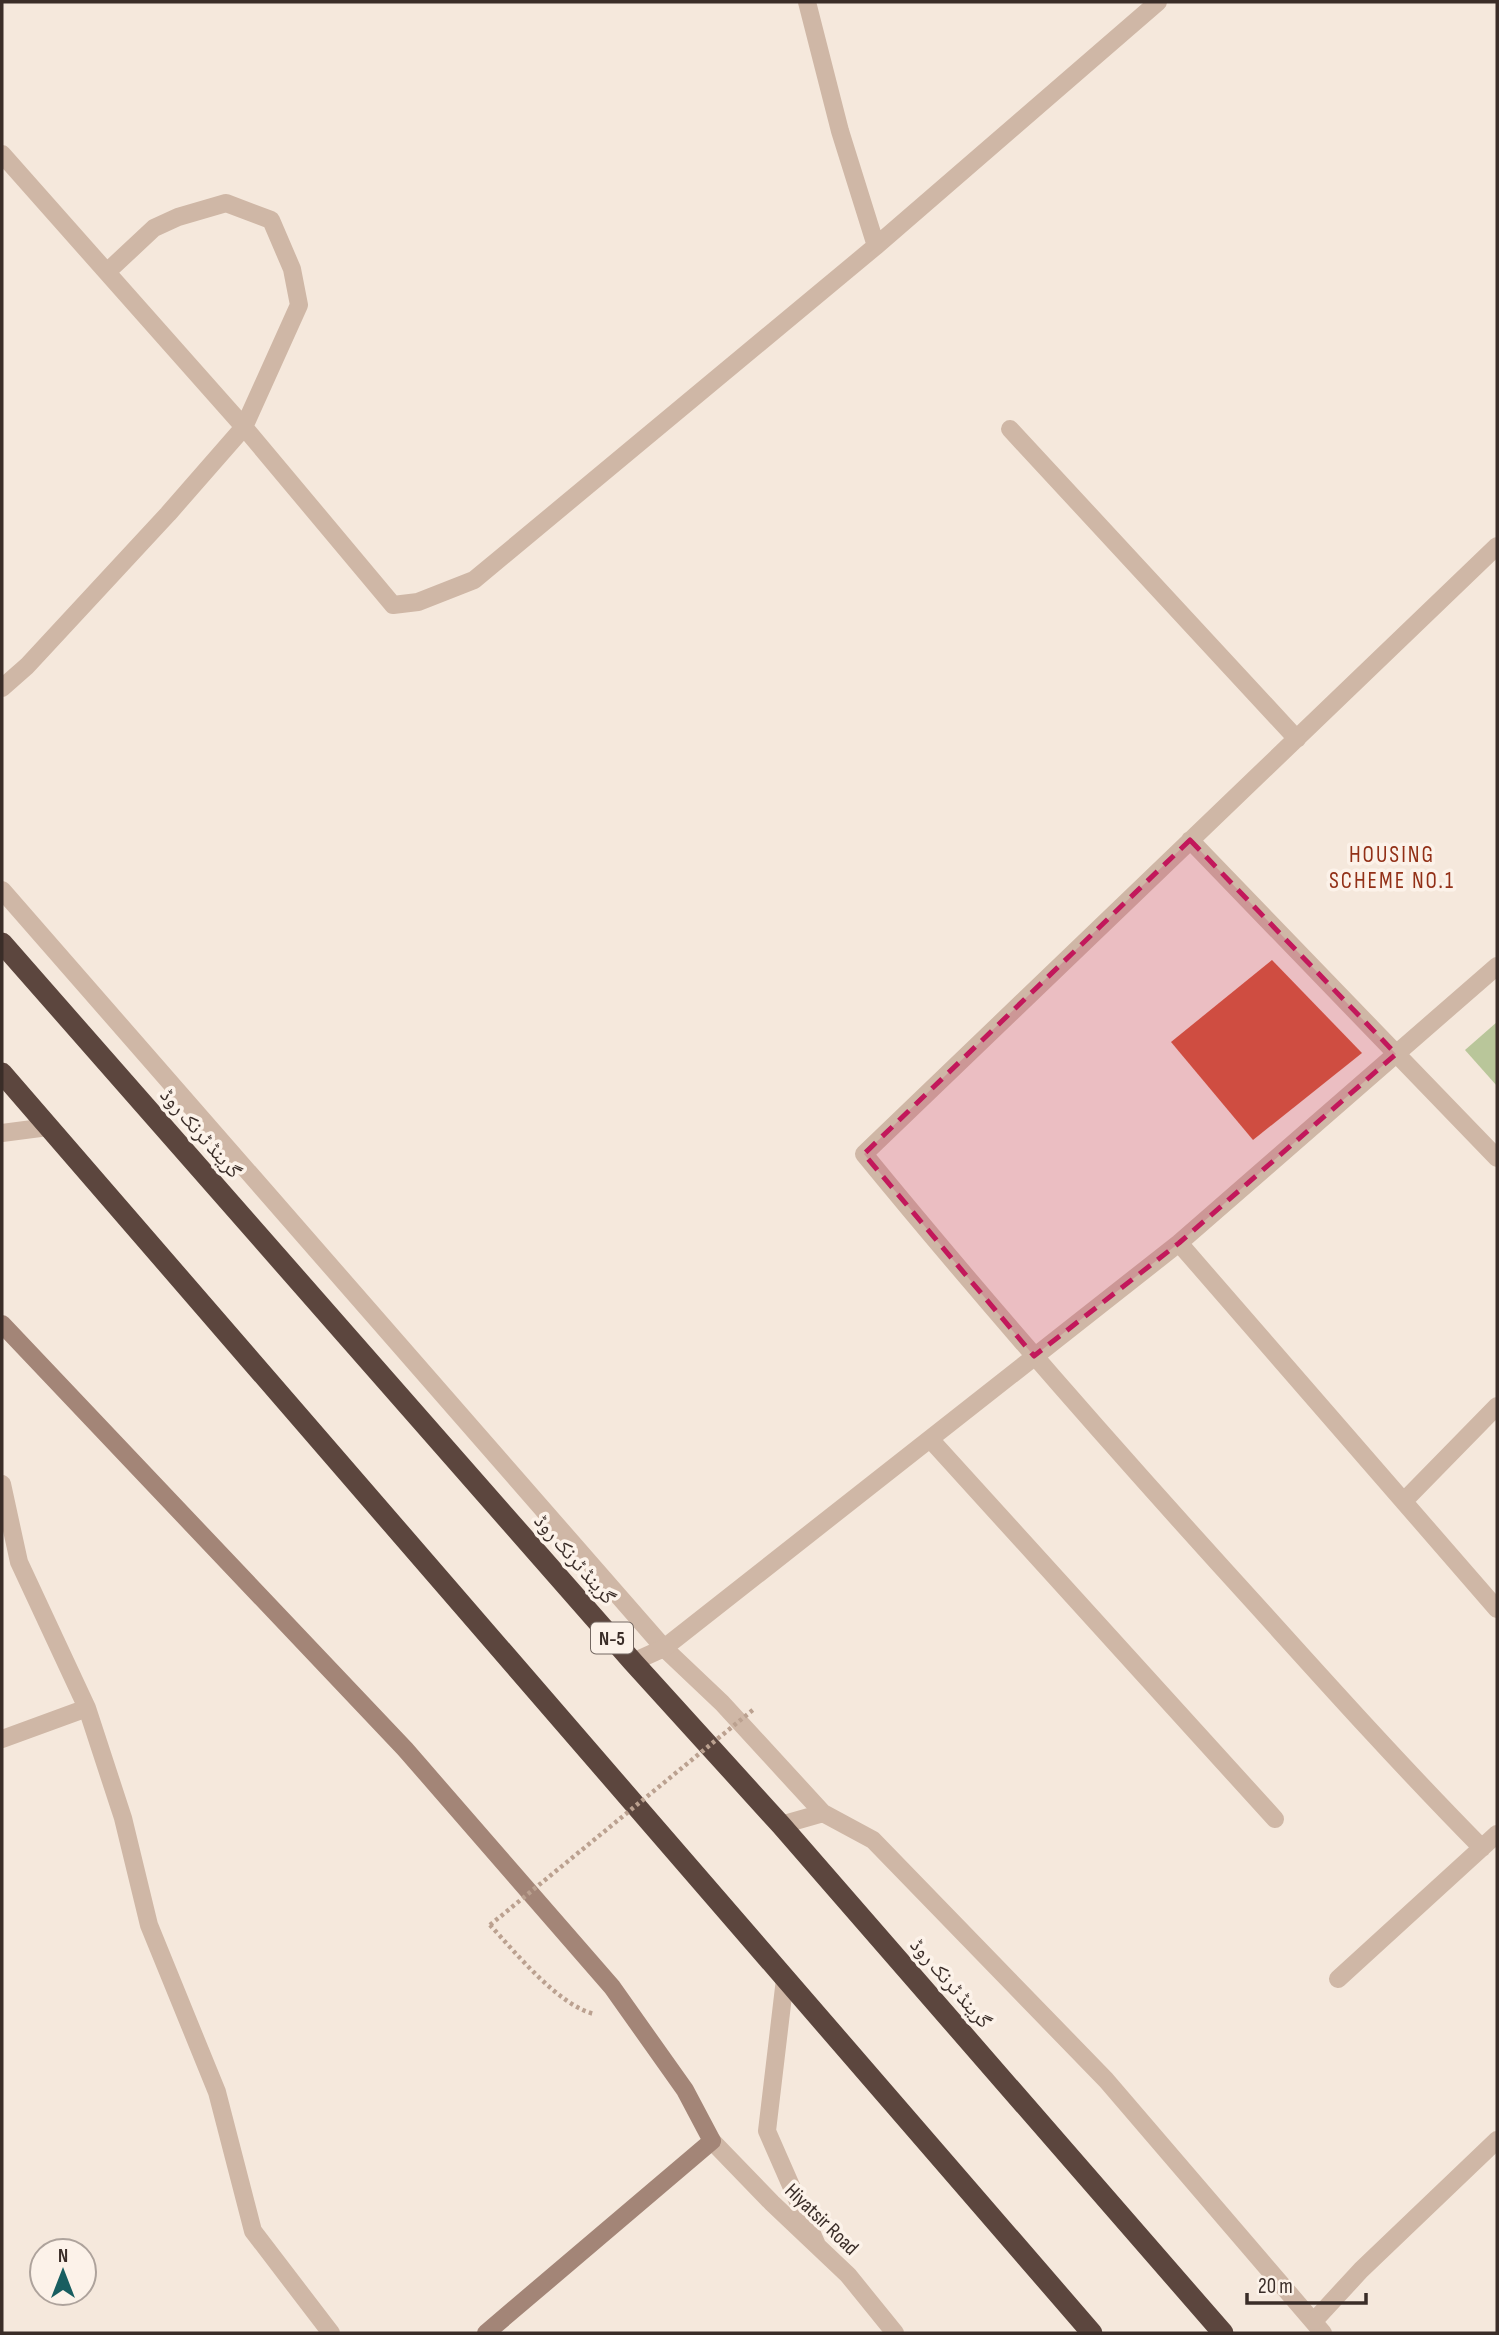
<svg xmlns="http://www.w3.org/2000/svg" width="1499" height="2335" font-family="'Sofia Sans Condensed','Noto Naskh Arabic',sans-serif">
<rect width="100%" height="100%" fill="#f5e8dc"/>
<path fill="#b9c69a" d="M1497,1022V1086L1465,1050Z"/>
<path fill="#d35b3b" d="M1272,960L1362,1053L1253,1140L1171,1042Z"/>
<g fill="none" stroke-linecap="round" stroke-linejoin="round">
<path stroke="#bba190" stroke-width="4.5" stroke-dasharray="3.5 3.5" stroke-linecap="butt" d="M490,1925C515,1952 558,2005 594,2014"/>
<path stroke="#cfb7a6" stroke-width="18" d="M807,2L840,131L876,246
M2,154L244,427L393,605L418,602L474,580L876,246L1158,2
M2,688L27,666L168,514L244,427L299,305L292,269L271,220L226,203L178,217L154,228L107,272
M2,890L664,1648L722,1703L823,1813
M2,1133L48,1127
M781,1825L823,1813L873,1840L1106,2080L1323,2333
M785,1979L767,2131L817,2245
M712,2141L772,2203L848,2275L895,2333"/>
<path stroke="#cfb7a6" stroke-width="18" d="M1010,429L1297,739
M1190,840L1497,1158
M1179,1243L1497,1609
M930,1439L1275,1819
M2,1484L19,1562L87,1708L123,1818L149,1925L217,2092L253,2231L331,2333
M1404,1501L1497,1406
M633,1662L664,1648L1179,1243L1497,966
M2,1739L87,1708
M1482,1848C1405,1770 1332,1689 1259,1608C1124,1460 991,1309 864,1154L1497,546
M1338,1979L1497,1834
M1314,2321L1361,2270L1497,2140"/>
<path stroke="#a38577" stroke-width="18" d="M2,1324L405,1749L612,1987L685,2090L712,2141L486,2333"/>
<path stroke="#5c463e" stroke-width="21" d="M2,943L633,1662L781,1825L1223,2333
M2,1073L1092,2333"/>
<path stroke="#bba190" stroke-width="4.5" stroke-dasharray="3.5 3.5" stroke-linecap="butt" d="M490,1925L754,1709"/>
</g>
<path fill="#c2185b" fill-opacity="0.2" stroke="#c2185b" stroke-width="5" stroke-dasharray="14 9" stroke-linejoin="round" d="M1190,840L1396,1054L1179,1243L1034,1356L864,1154Z"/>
<g text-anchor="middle" stroke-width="7" stroke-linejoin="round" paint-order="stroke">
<rect fill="#fcf2e9" stroke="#746862" stroke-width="2" x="591" y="1622.5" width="42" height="31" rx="5"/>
<g font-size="19" font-weight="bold" fill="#3a2d28">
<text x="612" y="1645">N-5</text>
</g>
<g font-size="21" fill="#3a2d28" stroke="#fcf2e9">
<text transform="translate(201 1133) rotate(49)" y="7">گرینڈ ٹرنک روڈ</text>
<text transform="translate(575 1559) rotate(49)" y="7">گرینڈ ٹرنک روڈ</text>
<text transform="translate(951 1983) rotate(49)" y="7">گرینڈ ٹرنک روڈ</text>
<text transform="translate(822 2219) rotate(44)" y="7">Hiyatsir Road</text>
</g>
<g font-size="23" letter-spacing="2" fill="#923017" stroke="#fcf2e9">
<text x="1392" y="862">HOUSING<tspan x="1392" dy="26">SCHEME NO.1</tspan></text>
</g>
</g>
<rect width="1499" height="2335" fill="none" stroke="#3a2d28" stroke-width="7"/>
<g transform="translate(63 2272)"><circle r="33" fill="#fcf2e9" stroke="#aea39c" stroke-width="2"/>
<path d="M0-5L12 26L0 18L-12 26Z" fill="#185e60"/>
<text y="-10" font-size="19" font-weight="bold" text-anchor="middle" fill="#3a2d28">N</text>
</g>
<path d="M1247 2293v10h119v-10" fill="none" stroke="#3a2d28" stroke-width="3.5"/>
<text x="1258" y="2293" font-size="21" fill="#3a2d28" stroke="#fcf2e9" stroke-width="5" paint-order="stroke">20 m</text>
</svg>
